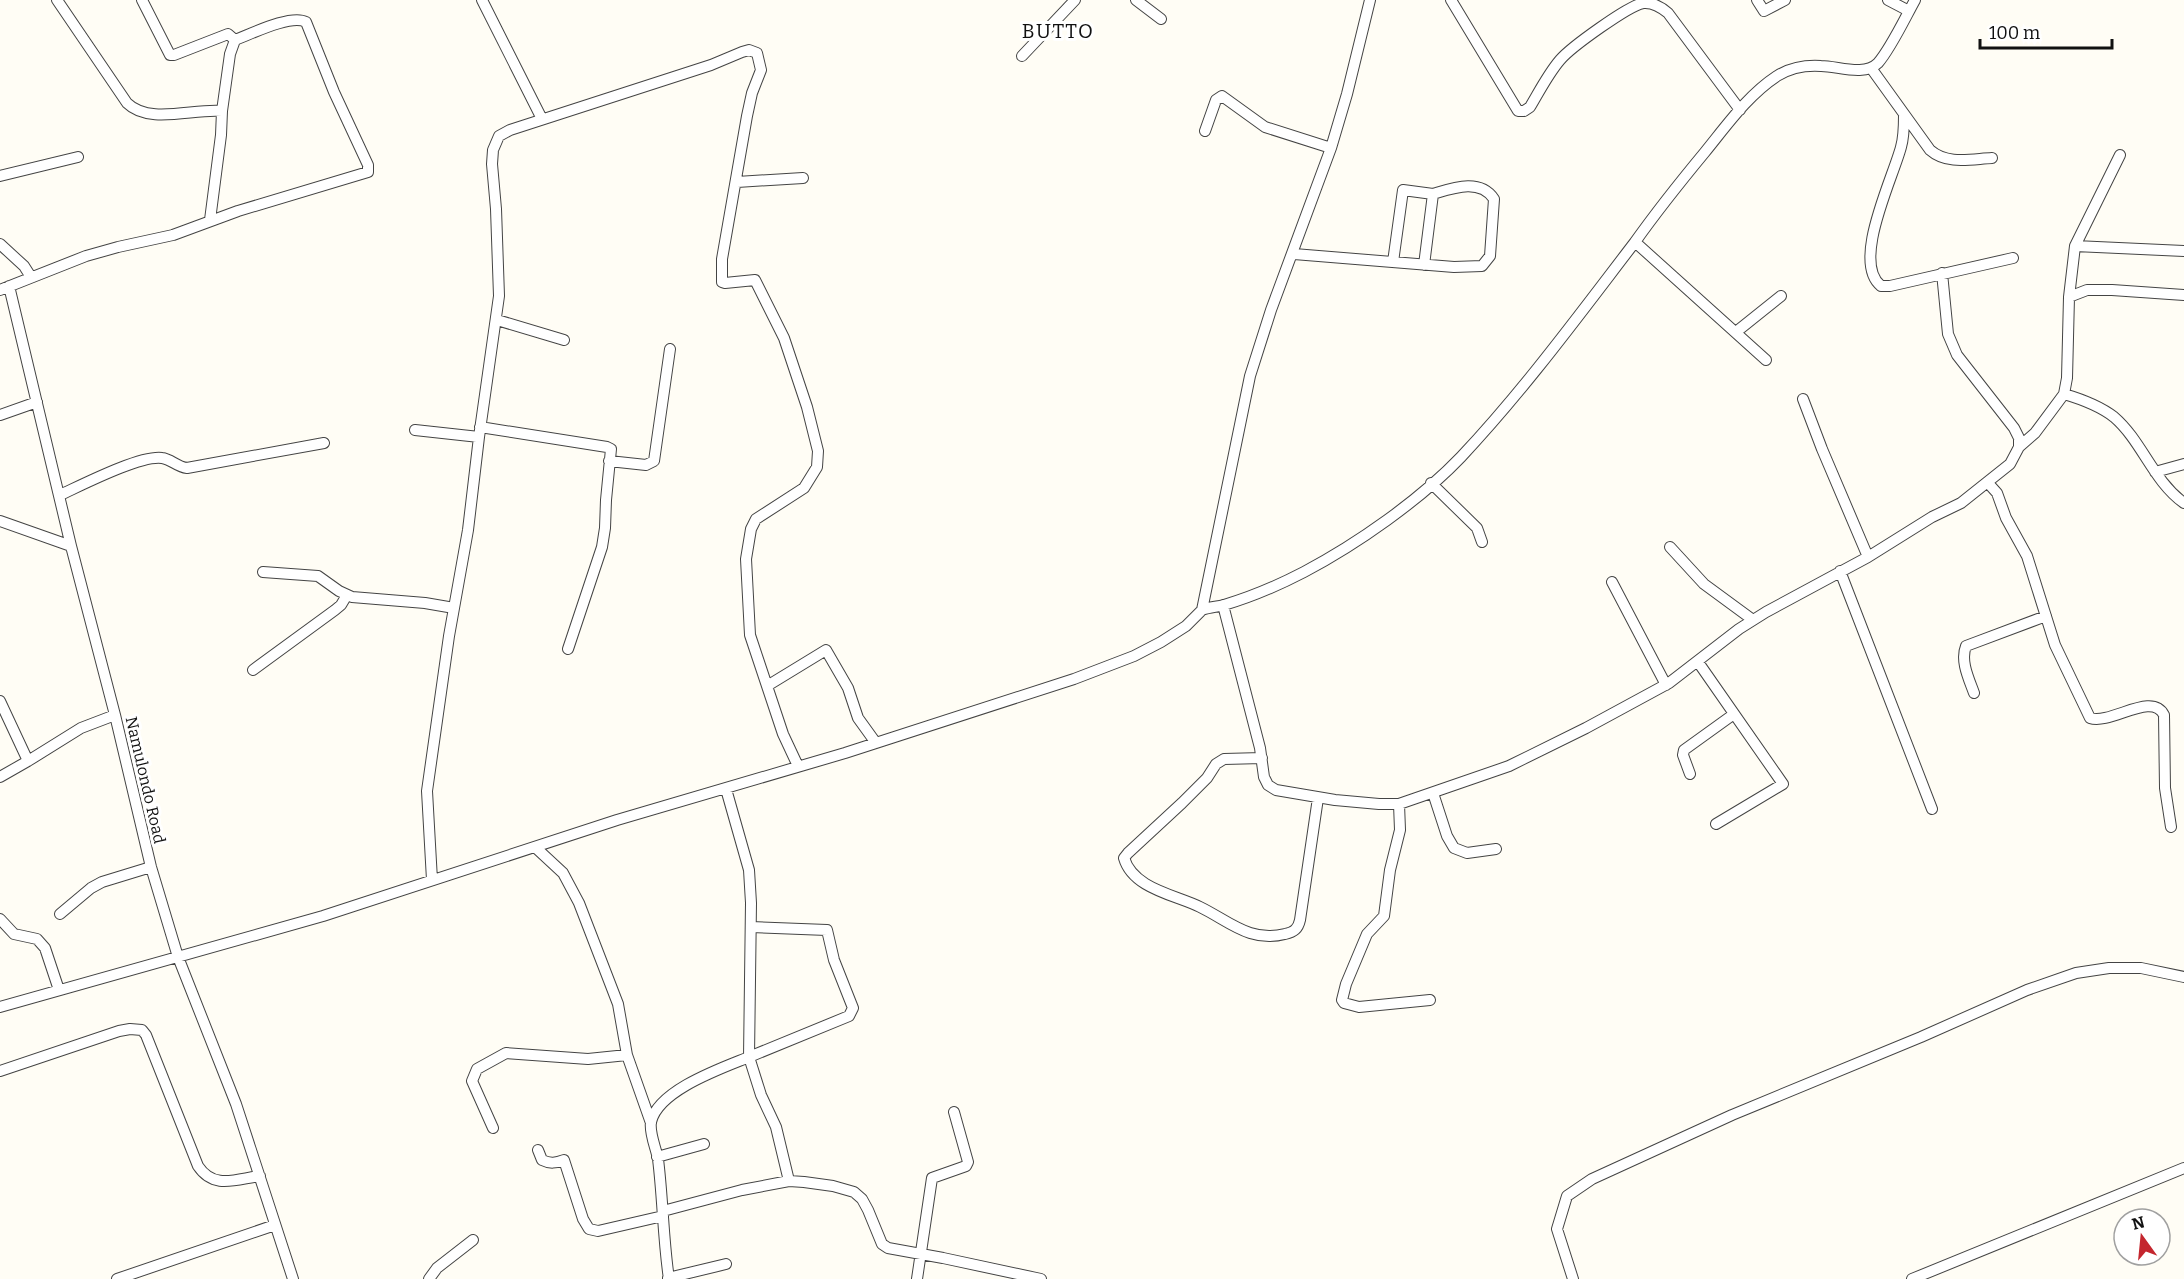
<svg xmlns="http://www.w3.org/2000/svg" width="2184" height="1279" font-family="Bitter,serif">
<rect width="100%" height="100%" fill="#fffdf5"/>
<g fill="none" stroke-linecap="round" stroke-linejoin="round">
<g stroke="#444" stroke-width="12">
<path id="minor" d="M57,0L127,103C149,125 194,108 222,111
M142,0L170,55H174L228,34L235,40
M482,0L542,119
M1136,0L1161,19
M1451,0L1518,111H1524L1530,107C1539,92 1548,74 1560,60C1571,47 1628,6 1643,3C1653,2 1661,7 1668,13L1740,110
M1757,0L1764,11L1785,0
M1888,0L1909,11
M1022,56L1075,0
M1871,68L1930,150C1947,165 1971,159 1992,158
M1904,115C1904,125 1904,137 1901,147C1893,178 1851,262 1881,286H1890L2013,258
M1205,131L1216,100L1222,96L1265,127L1331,148
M2120,155L2075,246L2069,297L2067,378L2064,394C2081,399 2100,406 2114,417C2142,441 2153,481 2184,503
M0,176L78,157
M737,182L803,178
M210,220L221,135L222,111L230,54L235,40
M0,244L24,266L31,277
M2075,246L2184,251
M1294,254L1454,267L1482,266L1490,256L1494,199C1480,178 1453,188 1433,194
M1393,262L1403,190L1433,194L1424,265
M9,286L71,546L115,715L151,867L178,957L236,1104L293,1279
M0,290L86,256L118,247L173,235L238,211L368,172V165L334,92L306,22C291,14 251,34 235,40
M2069,297L2087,290H2112L2184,295
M497,320L564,340
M1736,332L1781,296
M1766,360L1635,242C1657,211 1681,181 1705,152C1727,125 1748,95 1777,76C1790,68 1806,65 1821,66C1838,66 1864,77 1878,63C1891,48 1905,18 1915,0
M1803,399L1822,449L1868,557
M0,415L37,402
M480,427L607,447L611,449L606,500L605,528L602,547L568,649
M415,430L479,437
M2019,447L2035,433L2064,394
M609,461L646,465L654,461L670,349
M2155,472L2184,464
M1431,483L1477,528L1482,542
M1988,483L1997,493L2006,518L2027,556L2055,645L2090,718C2111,725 2152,691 2164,715L2165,788L2171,827
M60,495C82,485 140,455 162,458C171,459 177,467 187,468L324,443
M0,521L71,546
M1670,547L1704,584L1753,620
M1840,571L1932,809
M263,572L318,576L339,591L352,597L425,603L454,608
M1612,582L1666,685
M1223,605L1260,748L1264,777L1268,785L1276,790L1335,800L1379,804H1399L1509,766L1586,728L1669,683L1739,629L1766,612L1868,557L1932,517L1961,503L2010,464L2019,447V438L2014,428L1957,355L1948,334L1942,273
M1202,610C1209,607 1217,607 1224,605C1251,597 1279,585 1304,572C1357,544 1420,500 1461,457C1524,390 1579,315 1635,242
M1698,662L1783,784L1716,824
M253,670L335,610L341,605L347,595
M767,686L826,650L848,688L858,718L876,743
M1974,693C1969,679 1960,661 1966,646L2046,616
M0,701L28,761L81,728L115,715
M1262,758L1224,759L1216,764L1207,778L1182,803L1128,853L1124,858C1133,889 1176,895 1200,907C1229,921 1250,943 1285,934C1294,932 1298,929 1300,920L1318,798
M1690,774L1683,755L1684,750L1734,714
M0,777L28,761
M1433,793L1447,836L1454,848L1467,853L1496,849
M1399,804L1400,830L1390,870L1384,916L1367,934L1346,984L1342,1000L1344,1003L1359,1007L1430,1000
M535,847L563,873L579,903L618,1004L627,1055L651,1123
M432,880L427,791L449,636L468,530L479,437L499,296L496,209L492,164L493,150L499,136L510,130L711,65L742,52L749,50L757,53L761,70L752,93L747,116L722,259V282L725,283L755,280L784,338L807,407L818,451L817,467L804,488L756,519L751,529L746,559L750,635L783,734L798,766
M60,914L91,888L102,882L151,867
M0,919L14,934L37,939L45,948L59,990
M751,927L827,930L834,960L853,1008L849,1016L749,1057L761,1095L776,1127L789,1181
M0,1007L323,916L617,820L845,753L1074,679L1134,656L1161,642L1186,626L1202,610L1250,376L1271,310L1331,148L1347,94L1370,0
M0,1071L119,1031L130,1029L142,1030L146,1035L198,1166C214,1190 236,1179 260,1176
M493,1128L472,1081L477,1069L506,1053L588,1059L627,1055
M538,1150L542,1160C550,1164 556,1163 564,1160L583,1219L589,1229L598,1231L663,1216
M657,1157L704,1144
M663,1211L742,1190L789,1181L804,1182L833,1186L854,1192L862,1199L868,1210L882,1244L888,1248L943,1258L1041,1279
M668,1278L726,1264
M117,1279L275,1225
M429,1279L437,1268L473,1240
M669,1279C663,1239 663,1199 658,1159C656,1148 649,1133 651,1122C658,1090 722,1068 749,1057L751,903L749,870L726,789
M917,1279L932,1178L966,1166L968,1162L954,1112
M1573,1279L1557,1229L1567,1196L1592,1179L1732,1115L1921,1037L2027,990L2076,973L2109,968H2141L2184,977
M1912,1279L2184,1168"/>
</g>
<use href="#minor" stroke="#fff" stroke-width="10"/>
</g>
<g text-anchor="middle" stroke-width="6" stroke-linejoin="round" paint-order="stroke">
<g font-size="16" fill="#111" stroke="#fff">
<text transform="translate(146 780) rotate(77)" y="6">Namulondo Road</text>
</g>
<g font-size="20" letter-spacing="1.5" fill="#111" stroke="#fff">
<text x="1058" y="38">BUTTO</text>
</g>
</g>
<g transform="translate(2142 1237) rotate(345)"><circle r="28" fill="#ffffff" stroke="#a0a0a0" stroke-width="1.5"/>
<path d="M0-4.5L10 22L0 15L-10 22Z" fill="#c4262e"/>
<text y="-9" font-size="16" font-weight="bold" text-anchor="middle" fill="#111111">N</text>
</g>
<path d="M1980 39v9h132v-9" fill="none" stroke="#111111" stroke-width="3"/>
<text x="1989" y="39" font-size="18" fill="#111111" stroke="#ffffff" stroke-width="4.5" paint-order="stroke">100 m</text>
</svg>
